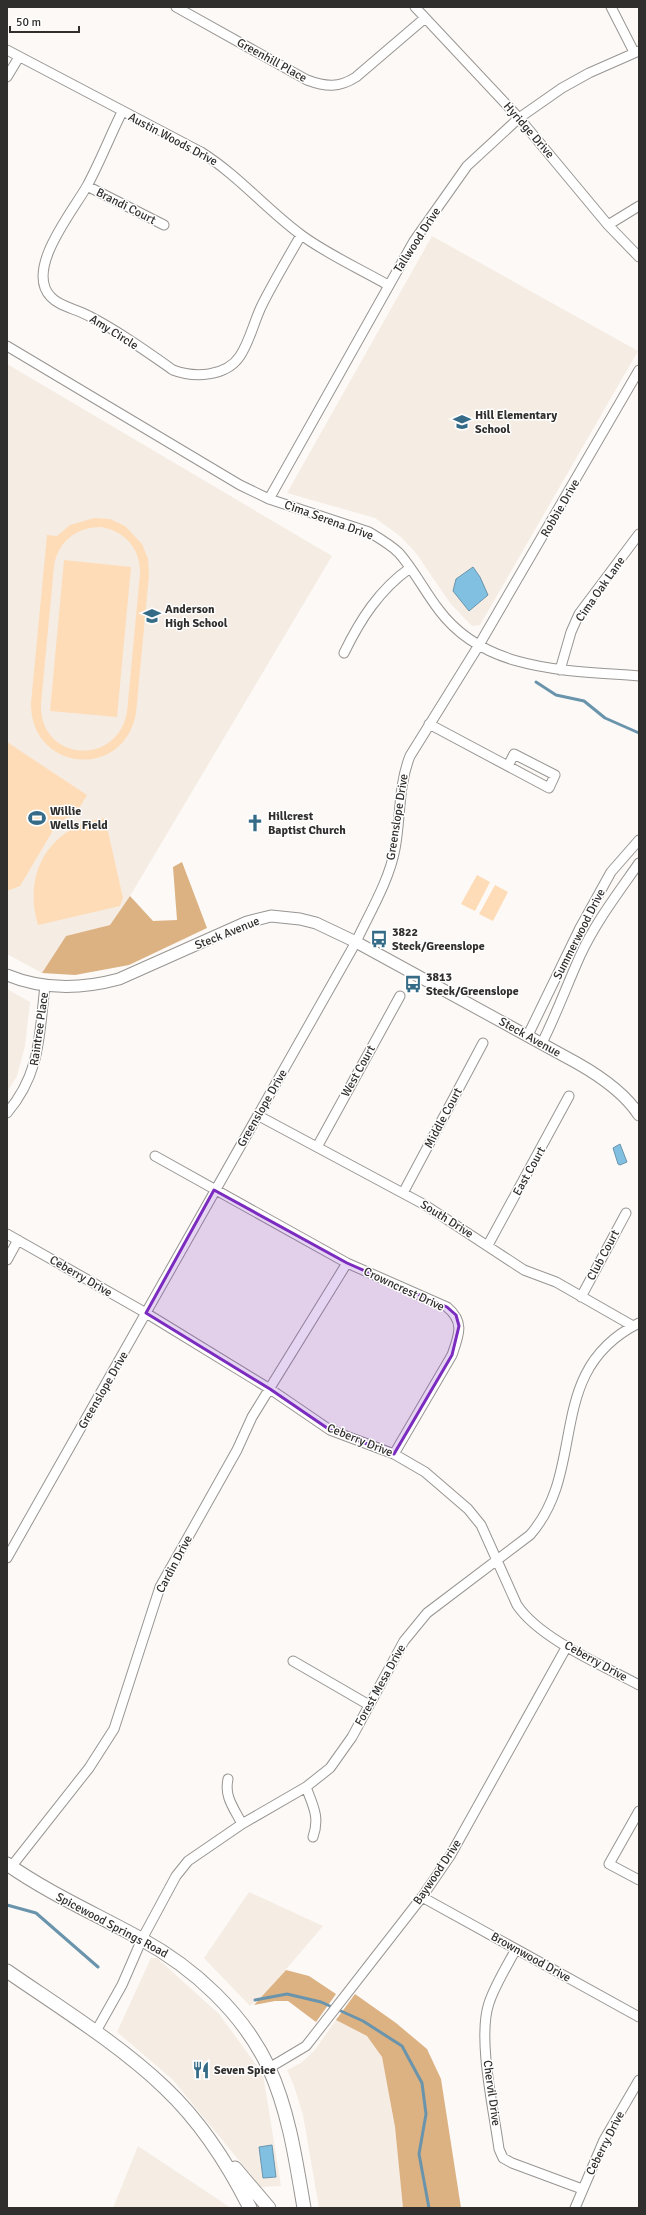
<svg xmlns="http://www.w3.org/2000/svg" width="646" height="2215" font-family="Signika,sans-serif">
<rect width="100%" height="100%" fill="#fcf9f6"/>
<path fill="#f5ece3" d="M432,236L638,351L480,625L472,626L450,603L416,553L400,536L375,518L287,493Z
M7,364L332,556L130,896L110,925L66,936L42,973L7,954Z
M7,989L30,1002L25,1046L17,1076L7,1092Z
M249,1892L323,1926L264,1995L250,2006L204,1958Z
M151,1958H157L219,2014L263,2074L281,2186L261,2187L172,2079L117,2032Z
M336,2020L367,2036L382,2057L395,2127L403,2208H319L303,2115L294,2086L287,2070L301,2063L314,2051Z
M138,2146L231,2208H113Z"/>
<path fill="#fedcb8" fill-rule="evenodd" d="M94,518L110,519L125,526L142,544L148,559L149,575L136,713C124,781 30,772 31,703L47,535L57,536L70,525ZM101,527C125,531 141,549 140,574L127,712C117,768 39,761 41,704L54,566C58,542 76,527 101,527Z
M64,560L131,567L117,717L50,711Z
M7,742L87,795L75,815L58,822L20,886L7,891Z
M105,818L123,898L120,906L38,925C22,873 50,826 105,818Z
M477,875L490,882L475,911L461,904Z
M495,885L508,892L493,921L479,914Z"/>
<path fill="#dcb283" d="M182,862L207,928L129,965L75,975L42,973L66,936L110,925L130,896L153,921L177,920L173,867Z
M286,1970L309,1976L336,1994L316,2022L288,2001H275L254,2005Z
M355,1994L396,2023L427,2049L441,2079L461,2208H403L395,2127L382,2057L367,2036L336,2020Z"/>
<path fill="#82c0e2" stroke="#6a94ac" d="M473,567L480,577L488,595L469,611L453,591L456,579Z
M620,1144L627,1162L620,1165L618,1164L613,1148Z
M272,2145L276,2177L263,2178L259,2147Z"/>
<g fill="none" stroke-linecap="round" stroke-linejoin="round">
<path stroke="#6a94ac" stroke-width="3" d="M536,682L556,695L584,701L605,718L639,733
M7,1905L36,1913L98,1967
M255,2000L287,1994L321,2002L363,2021L402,2046L422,2083L426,2114L419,2154L429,2208"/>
<g stroke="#989592" stroke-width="11">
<path id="minor" d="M176,7L307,80C326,87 339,88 356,77L425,18
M415,7L519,118L608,225L639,257
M611,7L634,52
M7,50L201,152C239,176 265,208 300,234C325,253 360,269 388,285
M7,77L19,57
M122,112C110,136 100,162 87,186C73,211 24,270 51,297C60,307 77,309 89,316C118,331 146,351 173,370C194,378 226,377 240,356C250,341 254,321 262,305C274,281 288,258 301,235
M87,186L164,225
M608,225L639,206
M7,346L240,485L269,499L369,532C379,538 391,545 399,553C414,570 425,592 439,610C486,673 569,670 639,676
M269,499L414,241L467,166L519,118L562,88L589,73L639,51
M344,653C360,620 379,590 410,568
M560,670L571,632L579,614L639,534
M429,724L549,788L555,775L514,754L508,766
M528,1035L580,928L611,872L639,840
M542,1043C556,1015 567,985 580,956C595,923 618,893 639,863
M7,1113C41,1073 39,1035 45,986
M259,1116L425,1205L524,1270L556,1282L633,1326
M317,1147L400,996
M155,1156L347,1263L447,1307C465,1322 459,1335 452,1355L394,1454
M403,1193L483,1043
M7,1234L146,1313L270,1389L330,1430L394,1454L425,1472L468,1509L481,1525L517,1605C540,1639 602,1665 639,1685
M488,1245L569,1096
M7,1260L18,1240
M581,1297L626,1213
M7,1558L356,942C370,912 389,881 395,849C401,817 398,786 410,756L479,645L639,370
M293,1661L369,1705
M228,1779C224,1797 234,1808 242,1824
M306,1787C313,1806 320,1817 313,1837
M639,1811L609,1864L639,1880
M11,1867L89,1768L114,1729L160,1587L237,1450L252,1417L347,1263
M422,1897L639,2017
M516,1949C507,1966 495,1985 489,2003C477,2038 494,2111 499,2149L503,2158L512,2163L582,2189
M95,2033L122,1985L142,1939L176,1876L188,1861L242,1824L306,1787L330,1768L352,1737L404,1641L427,1613L530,1535C589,1468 543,1371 639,1323
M269,2068L306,2046L422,1897L450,1856L567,1646
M575,2208L604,2140L639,2080"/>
</g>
<g stroke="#989592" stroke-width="13">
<path id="tertiary" d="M7,975C43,990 82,989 119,979L247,922L271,916L300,919L316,923L356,942L577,1063C600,1076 624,1092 639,1115"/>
</g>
<g stroke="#989592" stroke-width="15">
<path id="secondary" d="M7,1864C50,1894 96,1914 141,1939C194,1968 243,2013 269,2068C289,2112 296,2161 304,2208
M7,1971C59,2007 119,2044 165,2088C201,2122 228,2164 250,2208
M235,2168L269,2208"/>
</g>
<use href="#minor" stroke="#fff" stroke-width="9"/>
<use href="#tertiary" stroke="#fff" stroke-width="11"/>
<use href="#secondary" stroke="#fff" stroke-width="13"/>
</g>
<path fill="#7b2cbf" fill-opacity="0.2" stroke="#7b2cbf" stroke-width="3" stroke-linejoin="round" d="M214,1190L347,1263L447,1307L456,1315L459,1326L452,1355L394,1454L330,1430L270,1389L146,1313Z"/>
<defs>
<g id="school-bare" transform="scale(1.38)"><path d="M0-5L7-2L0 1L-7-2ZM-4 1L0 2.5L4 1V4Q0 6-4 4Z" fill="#356b87" stroke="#fff" stroke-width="2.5" paint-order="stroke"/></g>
<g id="stadium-bare" transform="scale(1.38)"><path d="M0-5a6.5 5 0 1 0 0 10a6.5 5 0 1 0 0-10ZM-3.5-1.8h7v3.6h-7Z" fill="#356b87" stroke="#fff" stroke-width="2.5" paint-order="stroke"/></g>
<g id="church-bare" transform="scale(1.38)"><path d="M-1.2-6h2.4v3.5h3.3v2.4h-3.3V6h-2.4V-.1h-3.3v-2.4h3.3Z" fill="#356b87" stroke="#fff" stroke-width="2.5" paint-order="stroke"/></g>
<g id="bus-bare" transform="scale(1.38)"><path d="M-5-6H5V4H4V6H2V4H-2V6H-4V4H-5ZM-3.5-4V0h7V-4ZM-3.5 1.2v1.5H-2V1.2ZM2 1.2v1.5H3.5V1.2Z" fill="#356b87" stroke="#fff" stroke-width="2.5" paint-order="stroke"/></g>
<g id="restaurant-bare" transform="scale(1.38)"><path d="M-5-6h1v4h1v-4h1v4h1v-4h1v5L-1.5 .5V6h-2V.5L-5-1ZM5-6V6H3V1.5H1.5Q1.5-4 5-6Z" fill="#356b87" stroke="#fff" stroke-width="2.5" paint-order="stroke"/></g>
</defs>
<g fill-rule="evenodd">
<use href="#school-bare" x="462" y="422"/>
<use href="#school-bare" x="152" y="616"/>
<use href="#stadium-bare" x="37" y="818"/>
<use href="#church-bare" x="255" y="823"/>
<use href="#bus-bare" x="379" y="939"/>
<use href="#bus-bare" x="413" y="984"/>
<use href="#restaurant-bare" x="201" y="2070"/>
</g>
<g text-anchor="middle" stroke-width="3" stroke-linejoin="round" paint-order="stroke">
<g font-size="12" fill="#312f2e" stroke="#fff">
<text transform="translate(272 60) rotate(29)" y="4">Greenhill Place</text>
<text transform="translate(529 130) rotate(49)" y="4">Hyridge Drive</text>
<text transform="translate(173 139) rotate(28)" y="4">Austin Woods Drive</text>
<text transform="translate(126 206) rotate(27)" y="4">Brandi Court</text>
<text transform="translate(417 240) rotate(-57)" y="4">Tallwood Drive</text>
<text transform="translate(114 332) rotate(32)" y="4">Amy Circle</text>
<text transform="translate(560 508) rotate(-60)" y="4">Robbie Drive</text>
<text transform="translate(329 520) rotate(20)" y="4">Cima Serena Drive</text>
<text transform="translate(600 589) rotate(-55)" y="4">Cima Oak Lane</text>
<text transform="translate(397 817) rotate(-81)" y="4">Greenslope Drive</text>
<text transform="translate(227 933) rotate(-22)" y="4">Steck Avenue</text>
<text transform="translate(579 934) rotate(-63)" y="4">Summerwood Drive</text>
<text transform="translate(39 1029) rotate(-82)" y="4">Raintree Place</text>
<text transform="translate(530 1037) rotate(29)" y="4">Steck Avenue</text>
<text transform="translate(358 1071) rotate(-61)" y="4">West Court</text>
<text transform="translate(262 1108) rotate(-60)" y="4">Greenslope Drive</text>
<text transform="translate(443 1118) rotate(-62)" y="4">Middle Court</text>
<text transform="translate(529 1171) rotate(-61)" y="4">East Court</text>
<text transform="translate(447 1219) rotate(32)" y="4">South Drive</text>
<text transform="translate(603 1255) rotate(-62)" y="4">Club Court</text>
<text transform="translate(81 1276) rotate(30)" y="4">Ceberry Drive</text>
<text transform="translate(404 1289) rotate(25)" y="4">Crowncrest Drive</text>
<text transform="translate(103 1390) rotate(-60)" y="4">Greenslope Drive</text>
<text transform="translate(360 1440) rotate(22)" y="4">Ceberry Drive</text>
<text transform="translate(174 1564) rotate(-62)" y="4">Cardin Drive</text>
<text transform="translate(596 1661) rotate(29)" y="4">Ceberry Drive</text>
<text transform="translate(380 1685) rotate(-61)" y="4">Forest Mesa Drive</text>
<text transform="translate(437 1872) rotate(-56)" y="4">Baywood Drive</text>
<text transform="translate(112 1925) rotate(28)" y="4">Spicewood Springs Road</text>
<text transform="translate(531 1957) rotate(29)" y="4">Brownwood Drive</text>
<text transform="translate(492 2093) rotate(82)" y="4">Chervil Drive</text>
<text transform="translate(605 2143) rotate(-63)" y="4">Ceberry Drive</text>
</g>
<g font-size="12" font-weight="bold" fill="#312f2e" stroke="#fff" text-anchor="start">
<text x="475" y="419">Hill Elementary<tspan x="475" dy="14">School</tspan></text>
<text x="165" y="613">Anderson<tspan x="165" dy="14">High School</tspan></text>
<text x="50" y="815">Willie<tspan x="50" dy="14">Wells Field</tspan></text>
<text x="268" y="820">Hillcrest<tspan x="268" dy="14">Baptist Church</tspan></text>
<text x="392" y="936">3822<tspan x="392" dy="14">Steck/Greenslope</tspan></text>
<text x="426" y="981">3813<tspan x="426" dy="14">Steck/Greenslope</tspan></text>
<text x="214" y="2074">Seven Spice</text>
</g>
</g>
<rect width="646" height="2215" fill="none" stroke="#312f2e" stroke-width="16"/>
<path d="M10 26v6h69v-6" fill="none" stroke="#312f2e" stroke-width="2"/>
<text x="16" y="26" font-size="12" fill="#312f2e" stroke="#ffffff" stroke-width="3" paint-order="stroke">50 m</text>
</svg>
